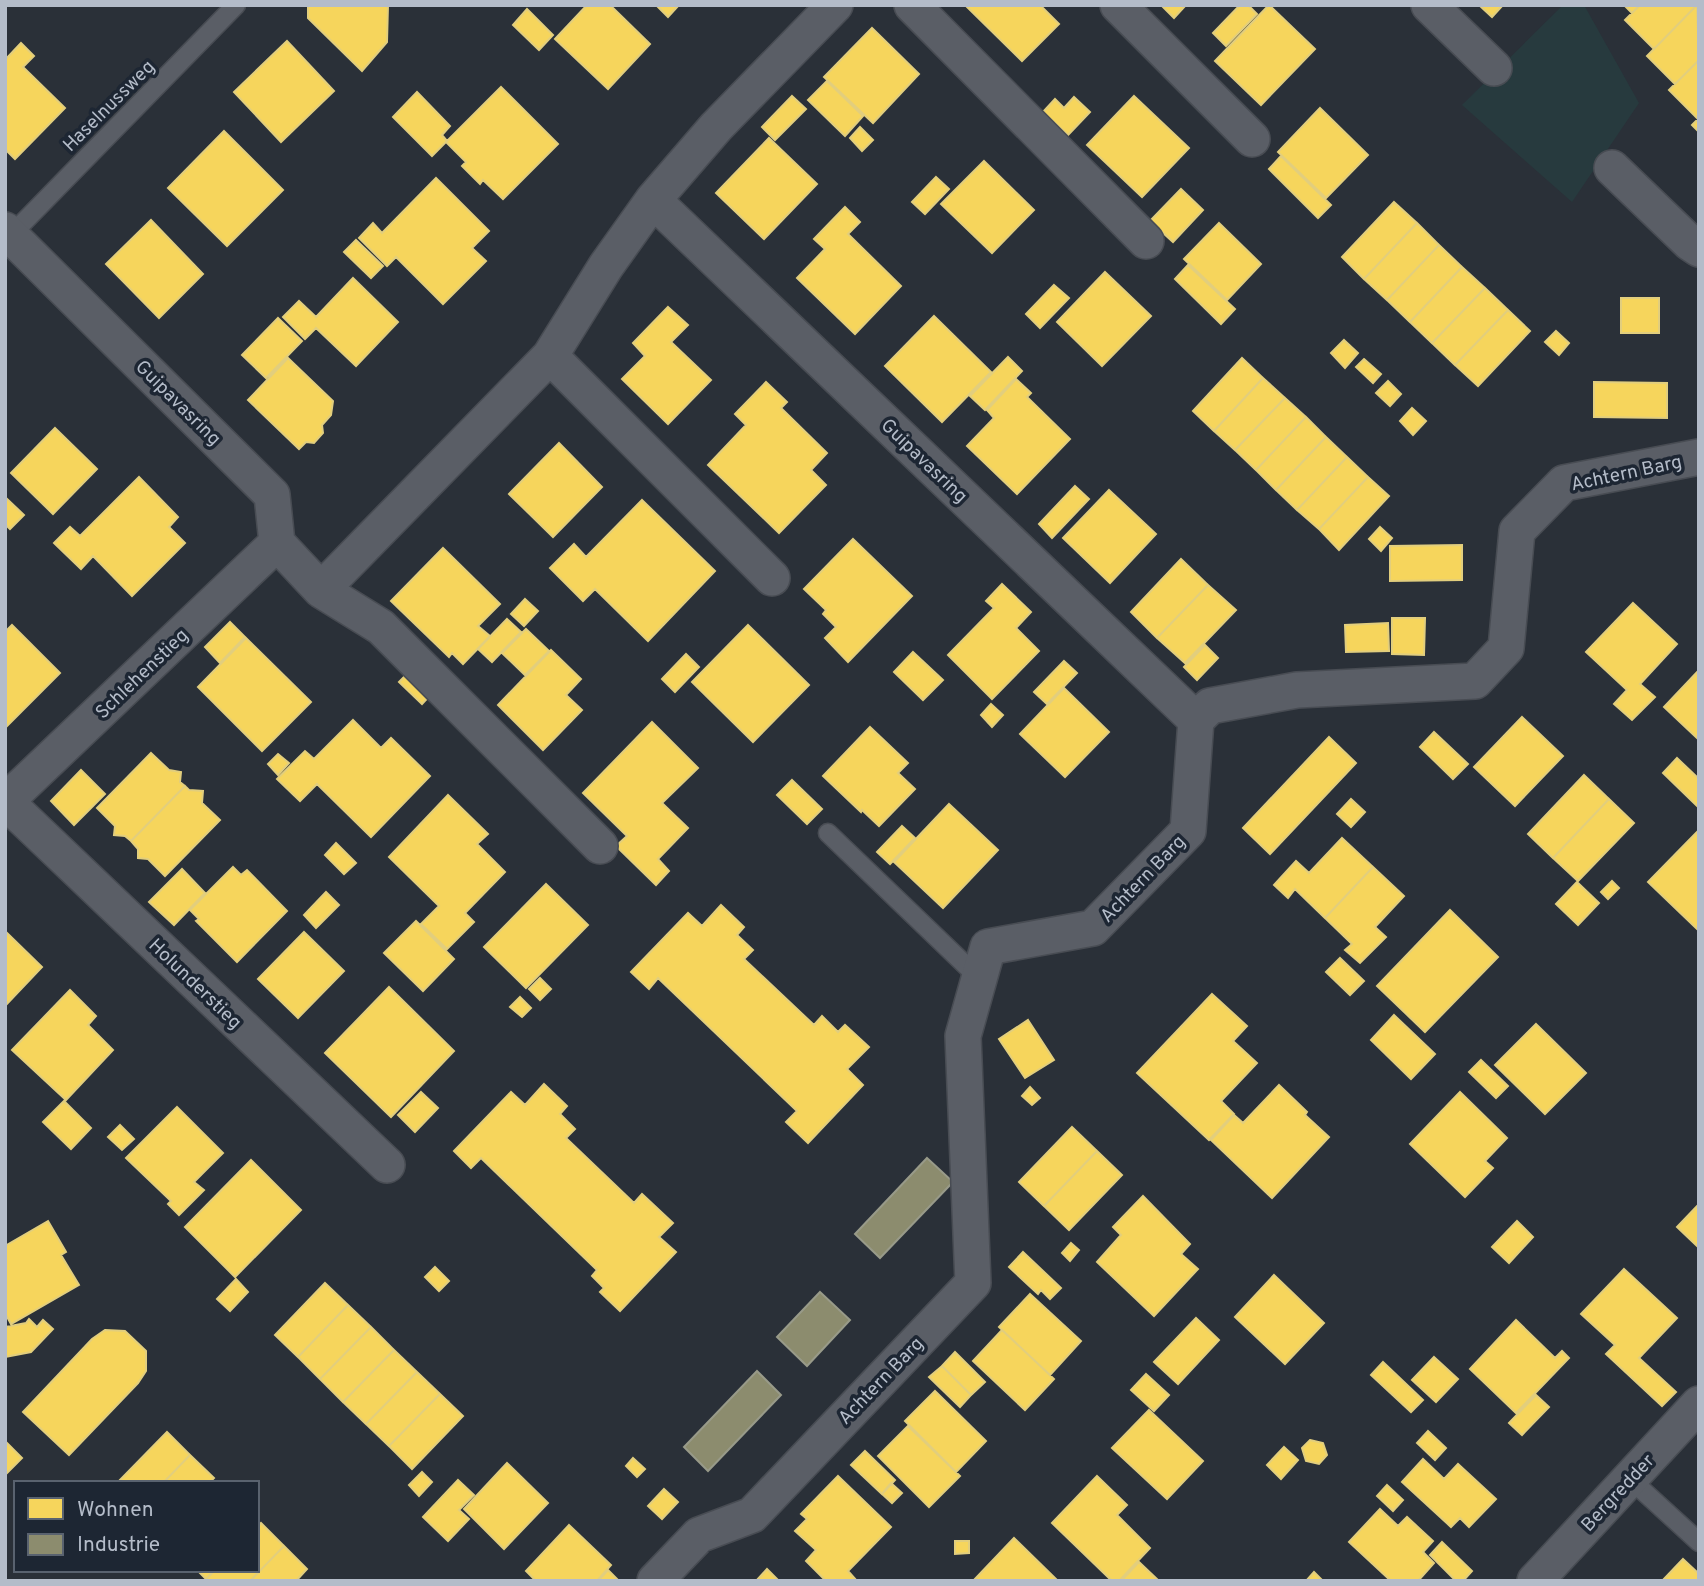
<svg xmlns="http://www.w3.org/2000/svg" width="1704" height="1586" font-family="Overpass,sans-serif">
<rect width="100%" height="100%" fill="#2a3038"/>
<path fill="#273a3e" d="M1563,5H1584L1639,103L1572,202L1462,105Z"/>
<path fill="#f6d55c" stroke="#e2ce7d" stroke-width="2" d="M308,5H388L387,42L362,71L308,18Z
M587,5H610L650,44L608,89L555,39Z
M656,5H679L668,17Z
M965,5H1040L1059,24L1022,61Z
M1161,5H1186L1174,18Z
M1240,5H1248L1257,14L1226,46L1213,33Z
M1269,5L1315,49L1261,105L1215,61Z
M1479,5H1503L1492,17Z
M1624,5H1640L1632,13Z
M1640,5H1697L1654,49L1625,20Z
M1697,5L1699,60L1675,84L1647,56Z
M527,9L553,35L539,50L513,25Z
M872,28L919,74L873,123L824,77Z
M287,41L334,91L281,142L234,92Z
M21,43L34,56L23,67L65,108L15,159L5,149V60Z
M1699,60V118L1698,119L1669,90Z
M827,81L863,116L845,136L808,100Z
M501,87L558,144L503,199L483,180L480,184L462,166L466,162L446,142Z
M417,92L450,126L442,135L447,141L432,156L393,117Z
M792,96L806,109L775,140L762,127Z
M1134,96L1189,148L1142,197L1087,145Z
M1074,97L1090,112L1068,135L1043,112L1055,99L1064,108Z
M1320,108L1368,155L1326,198L1278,152Z
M1699,118V132L1692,125Z
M860,127L873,140L862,151L850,138Z
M224,131L283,190L227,246L168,188Z
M769,138L817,184L764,239L716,193Z
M1281,156L1331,205L1318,218L1269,169Z
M984,161L1034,210L992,253L941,204Z
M936,177L949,189L925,214L912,202Z
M436,178L489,231L472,248L486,261L443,304L396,257L387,266L359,238L373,223L382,233Z
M1181,189L1203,210L1173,242L1150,221Z
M1394,202L1417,223L1364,279L1342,257Z
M845,207L860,222L848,234L901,286L855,334L797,278L825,249L814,239Z
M151,220L203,274L159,318L106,264Z
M1219,223L1261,264L1227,300L1184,259Z
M1417,223L1439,245L1387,300L1364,279Z
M356,240L383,266L371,278L344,252Z
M1439,245L1462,267L1410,322L1387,300Z
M1188,265L1235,309L1221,324L1175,279Z
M1462,267L1485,288L1432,343L1410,322Z
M1105,272L1151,316L1102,366L1057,322Z
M353,278L398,322L356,366L316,328L305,339L283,317L299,301L316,317Z
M1054,285L1069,298L1040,328L1026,314Z
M1485,288L1508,310L1455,365L1432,343Z
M1621,298H1659V333H1621Z
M668,307L688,325L671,342L711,380L668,424L622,379L645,356L633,343Z
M1508,310L1530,331L1478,386L1455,365Z
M934,316L991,372L942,422L885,366Z
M278,318L302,341L266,378L242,355Z
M1556,331L1569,343L1559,355L1545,342Z
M1344,340L1358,353L1345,368L1331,353Z
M1008,357L1022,371L985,410L970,396Z
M288,358L333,401L331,415L322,425L323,433L314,443L306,442L299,449L248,400Z
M1242,358L1263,378L1214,431L1193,411Z
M1364,359L1381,374L1373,383L1356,367Z
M1263,378L1285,398L1235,450L1214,431Z
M1016,379L1031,393L1027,397L1070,439L1017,494L967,446L994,418L987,410Z
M1388,381L1401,394L1390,406L1376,393Z
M766,382L787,402L781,408L827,453L811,470L826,485L779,533L708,465L746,425L735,414Z
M1594,382L1667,383V418L1594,417Z
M1285,398L1306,417L1256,470L1235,450Z
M1412,408L1426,421L1413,435L1400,421Z
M1306,417L1326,437L1276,490L1256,470Z
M55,428L97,469L53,514L11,473Z
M1326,437L1347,457L1297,510L1276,490Z
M559,443L602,487L553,537L509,494Z
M1347,457L1368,477L1319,529L1297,510Z
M139,477L178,517L169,527L185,543L132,596L93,556L81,569L54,543L70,527L80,536Z
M1368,477L1389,496L1339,550L1319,529Z
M1075,486L1089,499L1052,538L1039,524Z
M1109,490L1156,534L1110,583L1063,538Z
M5,497L24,515L10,529L5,524Z
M642,500L715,571L648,641L595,589L583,601L550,568L574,544L586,557Z
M1380,527L1392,538L1381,551L1369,539Z
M853,539L912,596L848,662L825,638L836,627L823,614L826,610L804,589Z
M1462,545V580L1390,581V546Z
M443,548L500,604L478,626L490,636L463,664L452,653L449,657L391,601Z
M1181,559L1208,585L1157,638L1131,612Z
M1002,584L1031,612L1016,628L1039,651L992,699L948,655L994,608L986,601Z
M1208,585L1236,610L1185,663L1157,638Z
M525,599L538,611L524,626L511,614Z
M1633,603L1677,644L1640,684L1655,697L1632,720L1614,704L1627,690L1586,652Z
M1392,618H1425L1424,655L1392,654Z
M507,619L521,632L492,662L478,649Z
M230,622L245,637L220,663L205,647Z
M1388,623L1389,651L1346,652L1345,625Z
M12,625L60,673L5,728V632Z
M748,625L809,685L753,742L692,682Z
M526,629L549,651L525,675L502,653Z
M246,638L311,702L262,751L198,687Z
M1205,645L1218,658L1197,680L1184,667Z
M551,650L581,679L566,695L582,710L543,750L498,705Z
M913,652L943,680L923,700L894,672Z
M686,654L699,667L675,692L662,679Z
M1064,661L1077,673L1047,704L1034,692Z
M411,670L434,691L422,704L399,682Z
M1699,670V740L1664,707Z
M1064,688L1109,732L1065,777L1020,734Z
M991,704L1003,715L992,727L981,715Z
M1522,717L1563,756L1515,806L1474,767Z
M353,720L381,748L391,738L430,776L371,837L317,784L300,801L277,779L305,751L314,759Z
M652,722L698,768L662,803L688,828L658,859L669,871L656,885L616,846L627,836L583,793Z
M870,727L908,763L898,773L915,789L879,826L862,810L861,812L823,776Z
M1434,732L1468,764L1453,779L1420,747Z
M1329,737L1356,763L1270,854L1243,828Z
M151,753L169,770L181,772L180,782L185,786L131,841L125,836L114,835L115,826L97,808Z
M278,754L289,763L278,775L268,764Z
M1677,758L1699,779V808L1663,773Z
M81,770L105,794L74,825L51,801Z
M1584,775L1609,799L1553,858L1528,834Z
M792,780L822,809L807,824L777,795Z
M185,786L189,790L203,791L202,803L220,820L165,876L148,859L138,858V849L131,841Z
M448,795L488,834L477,844L505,872L465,913L474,922L447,949L421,924L439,906L389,857Z
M1351,799L1365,812L1351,827L1337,814Z
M1609,799L1634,823L1578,881L1553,858Z
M949,804L998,850L943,908L894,862Z
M902,826L915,838L890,864L877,852Z
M1698,831L1699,832V931L1648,882Z
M1342,838L1373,867L1325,918L1295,889L1288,898L1274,885L1296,861L1309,873Z
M336,843L356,863L344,874L325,855Z
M233,867L241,875L247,870L287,911L237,962L196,921L199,919L190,910Z
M1373,867L1404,896L1375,927L1386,937L1360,963L1345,950L1352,944L1325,918Z
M182,869L205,893L174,925L149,902Z
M1612,881L1619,888L1608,899L1601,892Z
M1577,882L1599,903L1578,925L1556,904Z
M546,884L588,925L526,988L484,947Z
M326,892L339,905L316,928L304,915Z
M721,905L744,927L737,935L753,950L744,959L814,1025L822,1016L838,1032L845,1025L869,1047L847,1069L863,1085L808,1143L786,1122L797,1111L658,978L649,989L631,972L688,913L702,926Z
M1450,910L1498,957L1425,1032L1377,986Z
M416,921L454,959L423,991L384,953Z
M5,931L42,967L5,1006Z
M304,932L344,971L298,1018L258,979Z
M1340,958L1364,981L1350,995L1326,972Z
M540,978L551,989L540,1000L529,989Z
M389,987L454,1051L391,1117L325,1053Z
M70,990L96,1016L88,1025L113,1050L66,1100L12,1050Z
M1212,994L1247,1026L1233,1041L1257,1063L1221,1101L1234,1114L1209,1140L1137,1073Z
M520,997L531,1008L522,1017L510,1007Z
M1394,1015L1435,1054L1411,1079L1371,1040Z
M1028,1020L1054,1060L1025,1078L999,1039Z
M1536,1024L1586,1073L1545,1114L1495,1065Z
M1481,1060L1508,1086L1496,1098L1469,1072Z
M544,1084L567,1106L560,1114L575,1129L566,1138L634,1203L642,1194L673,1223L659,1237L676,1252L620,1311L600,1292L604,1288L592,1276L597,1270L481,1158L471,1168L454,1151L511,1092L525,1105Z
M1279,1085L1307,1112L1305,1115L1329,1137L1272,1198L1211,1140L1234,1115L1243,1123Z
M1030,1087L1040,1098L1032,1105L1022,1096Z
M421,1092L438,1108L415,1132L398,1115Z
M1460,1092L1507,1138L1485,1161L1493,1168L1465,1197L1410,1144Z
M64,1101L91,1128L71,1149L43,1122Z
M177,1107L223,1153L194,1182L204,1190L179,1215L168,1204L171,1201L126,1158Z
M120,1125L134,1139L122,1150L108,1137Z
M1072,1127L1097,1151L1044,1206L1019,1182Z
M1097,1151L1122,1175L1069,1230L1044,1206Z
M251,1160L301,1210L235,1277L185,1227Z
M1143,1196L1190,1244L1181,1254L1198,1269L1154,1316L1097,1262L1121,1235L1113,1227Z
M1699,1204V1248L1677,1227Z
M48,1221L66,1252L61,1255L79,1285L11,1324L5,1313V1246Z
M1517,1221L1533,1237L1509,1263L1492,1247Z
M1071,1243L1079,1250L1070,1261L1062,1253Z
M1023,1252L1061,1288L1050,1299L1041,1290L1038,1294L1009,1267Z
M435,1267L449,1281L439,1291L425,1277Z
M1624,1269L1677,1318L1639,1358L1676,1392L1662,1406L1606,1354L1615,1345L1581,1314Z
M1274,1275L1324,1323L1285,1364L1235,1317Z
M236,1279L248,1292L230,1311L217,1299Z
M325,1283L348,1305L298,1357L275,1335Z
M1030,1294L1081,1341L1050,1375L999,1327Z
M348,1305L371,1327L320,1379L298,1357Z
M1196,1318L1219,1340L1178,1384L1154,1362Z
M29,1319L37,1327L43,1320L53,1329L31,1352L5,1357V1327L26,1323Z
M1516,1320L1555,1358L1562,1351L1569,1358L1516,1413L1470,1369Z
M371,1327L394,1350L343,1402L320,1379Z
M105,1330L125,1331L146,1351V1371L138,1383L69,1455L23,1412L92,1339Z
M1002,1330L1054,1379L1025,1410L973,1361Z
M394,1350L417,1372L366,1424L343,1402Z
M955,1352L985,1382L971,1395L942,1366Z
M1434,1357L1458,1379L1436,1402L1412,1380Z
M1383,1362L1423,1400L1411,1412L1371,1375Z
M942,1366L971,1395L960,1407L929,1377Z
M417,1372L440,1394L389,1446L366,1424Z
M1146,1374L1169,1395L1154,1411L1131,1390Z
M935,1391L986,1441L956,1472L905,1421Z
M440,1394L463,1416L412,1469L389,1446Z
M1536,1395L1549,1407L1522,1435L1509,1423Z
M1149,1410L1203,1461L1167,1499L1112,1448Z
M908,1426L960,1476L929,1507L878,1456Z
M1428,1431L1446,1448L1435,1460L1417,1443Z
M167,1432L190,1455L163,1483H117Z
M1310,1440L1323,1443L1327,1455L1319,1464L1306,1461L1302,1448Z
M5,1441L22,1458L5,1475Z
M1284,1447L1298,1460L1281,1479L1267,1465Z
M865,1451L895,1480L882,1494L851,1465Z
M190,1455L214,1478L209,1483H163Z
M633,1458L645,1469L637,1477L626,1466Z
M1423,1459L1444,1479L1458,1464L1496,1499L1469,1527L1460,1518L1451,1527L1402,1482Z
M507,1463L548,1503L504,1549L464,1509Z
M422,1472L432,1482L419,1496L409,1485Z
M838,1476L891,1527L848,1571L857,1581H826L806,1561L816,1550L795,1531L807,1519L801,1514Z
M1097,1476L1127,1505L1117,1515L1150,1548L1119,1581H1112L1052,1523Z
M458,1480L474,1495L459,1510L469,1519L448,1541L423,1517Z
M891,1483L902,1493L892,1503L882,1494Z
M1387,1485L1403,1500L1393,1511L1377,1496Z
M664,1489L678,1502L662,1519L648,1506Z
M1380,1509L1398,1526L1407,1517L1433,1541L1423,1552L1434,1563L1418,1581H1391L1349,1542Z
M261,1523L284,1546L250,1581H208L206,1579L215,1570H257V1527Z
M569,1525L611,1565L597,1581H536L526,1571Z
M1014,1538L1058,1581H973Z
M955,1541H969V1553L955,1554Z
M1442,1542L1472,1571L1463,1581H1456L1430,1555Z
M284,1546L307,1569L296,1581H250Z
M1683,1559L1699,1574V1581H1662Z
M1139,1562L1159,1581H1121Z
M767,1569L779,1581H756Z
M197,1570H215L206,1579Z
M608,1570L619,1581H598Z
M1314,1572L1323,1581H1306Z"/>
<path fill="#8c8c6e" stroke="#989a89" stroke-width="2" d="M927,1158L953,1182L880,1258L855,1234Z
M820,1292L850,1320L807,1366L777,1337Z
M757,1371L781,1395L708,1471L684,1447Z"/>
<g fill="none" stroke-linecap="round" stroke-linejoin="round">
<g stroke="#484c53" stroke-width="21">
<path id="service" d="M11,235L236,5
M828,833L980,979
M1630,1479L1699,1542"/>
</g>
<g stroke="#484c53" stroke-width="38">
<path id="minor" d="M912,5L1146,241
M1118,5L1252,139
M1429,5L1494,68
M1612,168L1690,243L1699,249
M653,200L1196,720
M5,230L272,495L277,543L321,590L550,356L606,266L653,200L716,127L835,5
M550,356L772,578
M321,590L381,627L600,846
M5,801L387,1165
M5,802L277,543
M655,1581L699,1535L752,1515L973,1283L963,1036L988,947L1093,928L1188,831L1196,720L1210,706L1297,690L1475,681L1506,648L1517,531L1564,483L1699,457
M1535,1581L1699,1404"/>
</g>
<use href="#service" stroke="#5a5e66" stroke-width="18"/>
<use href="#minor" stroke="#5a5e66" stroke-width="35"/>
</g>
<g text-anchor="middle" stroke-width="7" stroke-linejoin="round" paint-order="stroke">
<g font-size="19" fill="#b4bcc9" stroke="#1d2633">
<text transform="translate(108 105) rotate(-45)" y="7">Haselnussweg</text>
<text transform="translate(179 402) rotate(45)" y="7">Guipavasring</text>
<text transform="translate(925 460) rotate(44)" y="7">Guipavasring</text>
<text transform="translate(1626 472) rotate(-12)" y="7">Achtern Barg</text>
<text transform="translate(141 673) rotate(-44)" y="7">Schlehenstieg</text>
<text transform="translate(1142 878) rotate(-46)" y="7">Achtern Barg</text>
<text transform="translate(196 983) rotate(44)" y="7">Holunderstieg</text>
<text transform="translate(880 1380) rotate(-46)" y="7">Achtern Barg</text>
<text transform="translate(1617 1492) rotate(-47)" y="7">Bergredder</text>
</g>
</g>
<rect width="1704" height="1586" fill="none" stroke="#b4bcc9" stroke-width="14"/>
<rect x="14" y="1481" width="245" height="91" fill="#1d2633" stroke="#59626f" stroke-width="2"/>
<rect x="28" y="1498" width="35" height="21" fill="#f6d55c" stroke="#59626f" stroke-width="2"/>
<text x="77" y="1516" font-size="21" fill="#b4bcc9">Wohnen</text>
<rect x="28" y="1534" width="35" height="21" fill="#8c8c6e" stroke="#59626f" stroke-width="2"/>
<text x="77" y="1551" font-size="21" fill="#b4bcc9">Industrie</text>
</svg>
